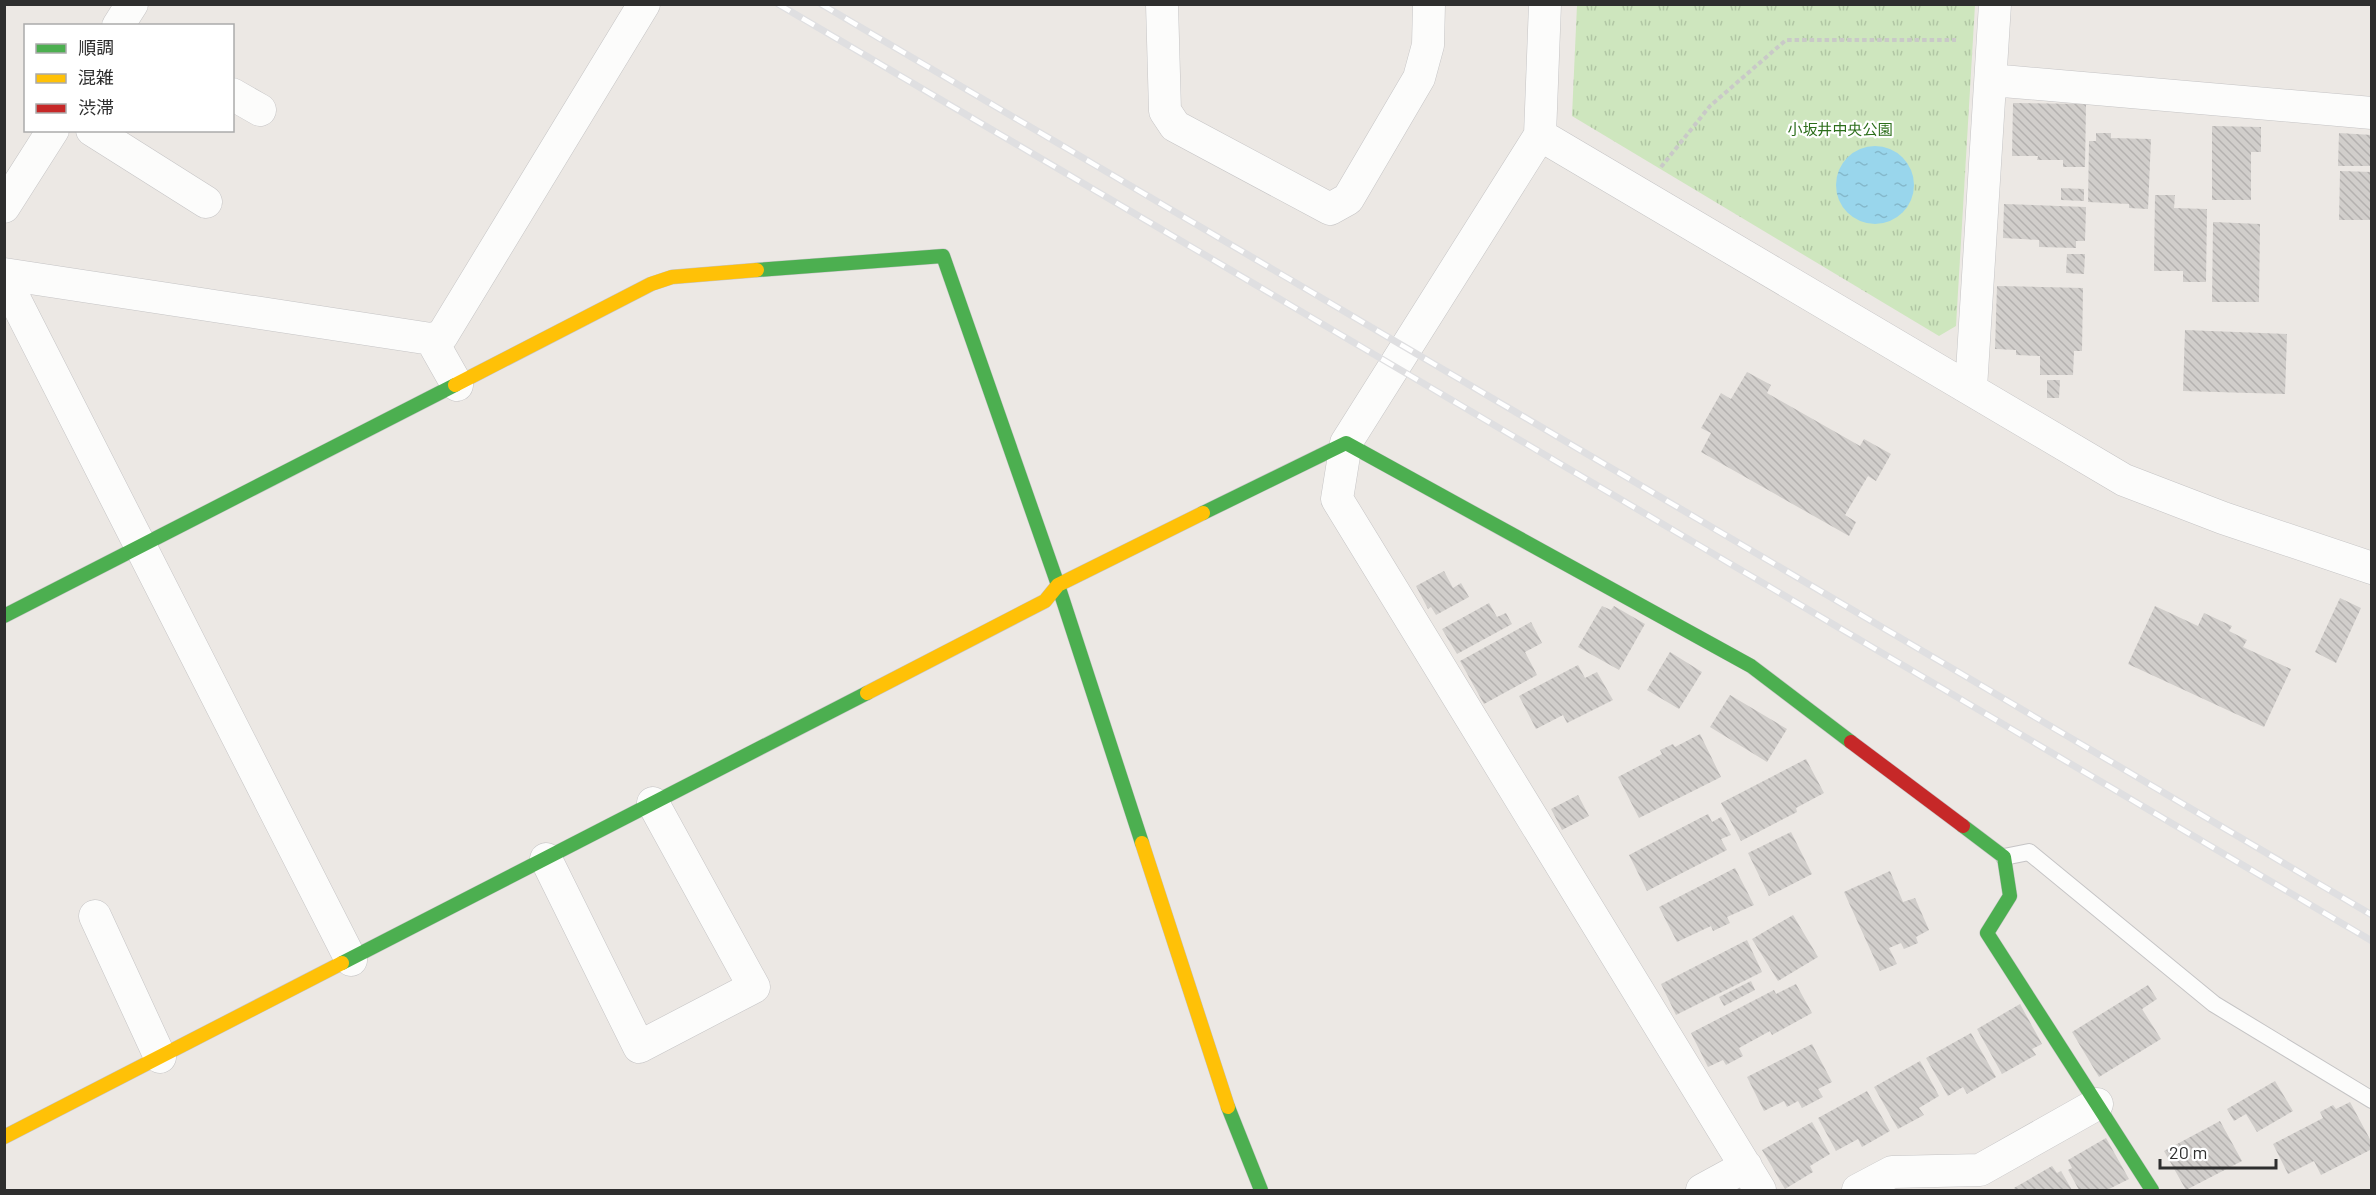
<svg xmlns="http://www.w3.org/2000/svg" width="2376" height="1195" font-family="Barlow,'Noto Sans JP',sans-serif">
<defs>
<pattern id="park-tufts" width="24" height="20" patternUnits="userSpaceOnUse" patternTransform="scale(1.5)"><rect width="24" height="20" fill="#cee6be"/><path d="M3 7l-1-3M5 7V3M7 7l1-3M15 17l-1-3M17 17v-4M19 17l1-3" fill="none" stroke="#b1c6a4"/></pattern>
<pattern id="water-ripples" width="26" height="14" patternUnits="userSpaceOnUse" patternTransform="scale(1.5)"><rect width="26" height="14" fill="#99d6ec"/><path d="M2 4q2-2 4 0t4 0M15 11q2-2 4 0t4 0" fill="none" stroke="#84b8cb"/></pattern>
<pattern id="building-back-hatch" width="6" height="6" patternUnits="userSpaceOnUse" patternTransform="scale(1.5)"><rect width="6" height="6" fill="#d1cecb"/><path d="M-1 5l2 2M0 0l6 6M5-1l2 2" fill="none" stroke="#b4b1af"/></pattern>
</defs>
<rect width="100%" height="100%" fill="#ece8e4"/>
<path fill="url(#park-tufts)" d="M1577,5H1975L1956,326L1939,336L1572,116Z"/>
<path fill="url(#water-ripples)" d="M1836 185a39 39 0 1 1 78 0a39 39 0 1 1-78 0Z"/>
<path fill="url(#building-back-hatch)" d="M2013,103L2086,104L2085,167H2063V160H2037L2038,156H2012Z
M2212,126L2261,127V152H2251V200H2212Z
M2096,133H2111V138L2151,139L2148,209L2129,208V204L2088,202L2089,141H2096Z
M2339,133L2372,135V166H2338Z
M2340,171L2372,172V220H2339Z
M2061,188L2084,189V201L2061,200Z
M2155,195H2175L2174,208L2207,209L2206,282H2183V271H2154Z
M2004,204L2086,207L2085,241H2076V248L2039,247V240L2003,238Z
M2213,222L2260,224L2259,302H2212Z
M2067,254H2085L2084,274L2066,273Z
M1997,286L2083,288L2082,351H2074L2073,375H2040V356L2016,355V350L1995,349Z
M2185,330L2287,334L2285,394L2183,391Z
M1747,372L1771,385L1767,393L1860,446L1864,439L1891,454L1876,481L1868,476L1845,515L1856,522L1849,536L1701,452L1711,433L1701,428L1721,393L1731,399Z
M2047,380H2060L2059,398H2047Z
M1444,571L1453,588L1461,583L1469,597L1436,615L1431,607L1428,609L1416,586Z
M2340,598L2361,608L2336,663L2315,652Z
M1489,603L1497,617L1506,613L1512,624L1457,654L1442,629Z
M1602,606L1611,610L1614,606L1645,624L1619,670L1578,647Z
M2155,606L2198,626L2204,613L2232,626L2229,631L2247,640L2243,647L2291,669L2264,727L2128,664Z
M1531,622L1542,643L1525,652L1537,675L1484,704L1460,661Z
M1670,652L1702,672L1679,709L1647,690Z
M1578,665L1585,678L1597,672L1613,700L1567,723L1563,715L1536,729L1519,696Z
M1730,695L1787,729L1767,762L1710,727Z
M1700,734L1721,777L1639,818L1618,777L1662,754L1660,750L1673,744L1675,747Z
M1806,759L1824,793L1796,808L1797,812L1741,841L1721,803Z
M1578,795L1589,816L1562,830L1551,809Z
M1708,814L1712,822L1721,817L1731,835L1721,839L1727,850L1647,891L1629,855Z
M1791,832L1812,874L1769,896L1748,853Z
M1735,868L1754,905L1727,917L1730,923L1713,931L1711,926L1677,942L1659,907Z
M1890,871L1903,902L1915,898L1929,930L1916,937L1918,943L1904,949L1901,943L1889,948L1897,964L1880,971L1844,892Z
M1793,915L1818,957L1778,981L1752,939Z
M1747,940L1762,972L1676,1015L1661,984Z
M1751,981L1755,990L1724,1006L1719,997Z
M1796,984L1812,1013L1772,1035L1770,1031L1739,1048L1743,1056L1726,1065L1723,1060L1708,1067L1691,1033L1774,990L1776,994Z
M2148,985L2157,999L2142,1009L2161,1039L2099,1077L2072,1032Z
M2020,1004L2042,1044L2032,1049L2036,1055L2002,1074L1977,1029Z
M1971,1033L1996,1077L1967,1094L1963,1087L1948,1096L1926,1058Z
M1812,1044L1832,1082L1818,1089L1823,1097L1802,1108L1798,1101L1787,1107L1784,1101L1764,1111L1747,1077Z
M1920,1061L1939,1096L1919,1108L1924,1115L1898,1129L1874,1087Z
M2275,1081L2293,1111L2257,1132L2246,1114L2234,1121L2227,1109Z
M1867,1091L1890,1131L1862,1147L1858,1139L1836,1151L1818,1118Z
M2350,1102L2372,1143V1149L2321,1175L2314,1161L2288,1174L2273,1144L2323,1118L2320,1112L2333,1105L2336,1109Z
M2220,1121L2242,1161L2186,1190L2164,1151Z
M1812,1122L1830,1154L1810,1166L1813,1172L1785,1189L1762,1150Z
M2106,1138L2129,1179L2107,1190H2079L2068,1170L2072,1168L2068,1160Z
M2052,1166L2057,1173L2061,1171L2072,1190H2016L2014,1188Z"/>
<g fill="none" stroke-linecap="round" stroke-linejoin="round">
<g stroke="#c5c4c5" stroke-width="18">
<path id="lane" d="M2004,857L2029,852L2214,1004L2372,1100"/>
</g>
<g stroke="#c5c4c5" stroke-width="33">
<path id="street" d="M1162,4L1165,111L1175,126L1330,209L1348,199L1419,78L1428,45L1429,4
M1545,4L1540,135L1346,443L1337,499L1760,1190
M118,26L132,4
M1991,80L2372,113
M232,94L260,110
M92,130L206,202
M1540,135L2124,480L2223,518L2372,568
M4,207L53,130
M4,274L431,339L457,385
M4,278L351,960
M431,339L442,336L644,4
M1971,388L1995,4
M546,859L639,1047L754,987L653,803
M95,916L160,1057
M1702,1190L1746,1166
M1858,1190L1892,1172L1980,1170L2097,1104"/>
</g>
<g stroke="#c5c4c5" stroke-width="15">
<path id="fast" d="M757,270L943,256L1058,585L1142,843
M1203,513L1346,443L1751,666L1851,742
M4,616L455,385
M1963,826L2004,857L2010,896L1987,933L2152,1190
M342,963L867,693
M1228,1107L1261,1190"/>
</g>
<g stroke="#c5c4c5" stroke-width="15">
<path id="slow" d="M455,385L651,284L672,277L757,270
M867,693L1045,601L1058,585L1203,513
M1142,843L1228,1107
M4,1137L342,963"/>
</g>
<g stroke="#c5c4c5" stroke-width="15">
<path id="jam" d="M1851,742L1963,826"/>
</g>
<path stroke="#c9c9c8" stroke-width="4" stroke-dasharray="4.5 3" stroke-linecap="butt" d="M1661,167L1710,106L1786,40H1956"/>
<use href="#lane" stroke="#fcfcfb" stroke-width="16"/>
<use href="#street" stroke="#fcfcfb" stroke-width="32"/>
<use href="#fast" stroke="#4caf50" stroke-width="14"/>
<use href="#slow" stroke="#ffc107" stroke-width="14"/>
<use href="#jam" stroke="#c62828" stroke-width="14"/>
<g stroke="#dfdfe1" stroke-width="7">
<path id="rail" d="M778,4L2372,941
M821,4L2372,915"/>
</g>
<use href="#rail" stroke="#fff" stroke-width="4.5" stroke-dasharray="14" stroke-linecap="butt"/>
</g>
<g text-anchor="middle" stroke-width="4.5" stroke-linejoin="round" paint-order="stroke">
<g font-size="15" fill="#2c6e1b" stroke="#fff">
<text x="1840" y="135">小坂井中央公園</text>
</g>
</g>
<rect width="2376" height="1195" fill="none" stroke="#2e2e2e" stroke-width="12"/>
<rect x="24" y="24" width="210" height="108" fill="#ffffff" stroke="#ababab" stroke-width="1.5"/>
<rect x="36" y="44" width="30" height="9" fill="#4caf50" stroke="#ababab" stroke-width="1.5"/>
<text x="78" y="54" font-size="18" fill="#2e2e2e">順調</text>
<rect x="36" y="74" width="30" height="9" fill="#ffc107" stroke="#ababab" stroke-width="1.5"/>
<text x="78" y="84" font-size="18" fill="#2e2e2e">混雑</text>
<rect x="36" y="104" width="30" height="9" fill="#c62828" stroke="#ababab" stroke-width="1.5"/>
<text x="78" y="114" font-size="18" fill="#2e2e2e">渋滞</text>
<path d="M2160 1159v9h116v-9" fill="none" stroke="#2e2e2e" stroke-width="3"/>
<text x="2169" y="1159" font-size="18" fill="#2e2e2e" stroke="#ffffff" stroke-width="4.5" paint-order="stroke">20 m</text>
</svg>
